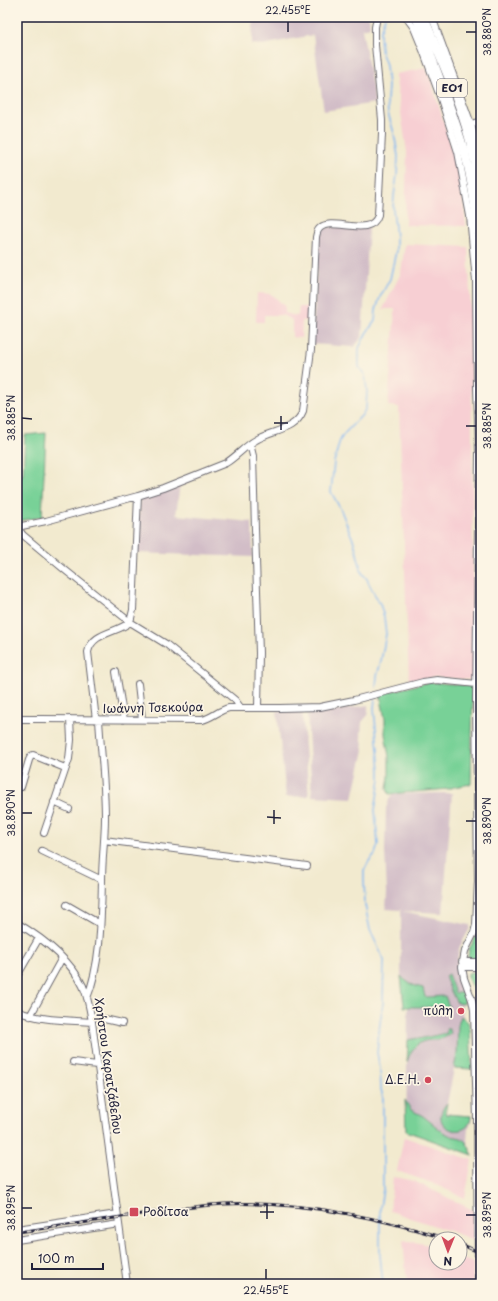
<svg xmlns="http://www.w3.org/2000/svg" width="498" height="1301" font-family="'Playpen Sans',sans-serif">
<rect width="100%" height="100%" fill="#fcf5e5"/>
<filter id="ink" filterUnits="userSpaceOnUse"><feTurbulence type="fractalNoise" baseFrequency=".025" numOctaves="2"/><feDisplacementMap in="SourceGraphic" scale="8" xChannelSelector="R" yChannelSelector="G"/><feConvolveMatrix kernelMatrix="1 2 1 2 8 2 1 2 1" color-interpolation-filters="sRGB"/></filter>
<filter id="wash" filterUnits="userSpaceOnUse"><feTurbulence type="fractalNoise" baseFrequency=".012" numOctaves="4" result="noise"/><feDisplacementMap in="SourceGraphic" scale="16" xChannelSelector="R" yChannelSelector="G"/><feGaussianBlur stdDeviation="0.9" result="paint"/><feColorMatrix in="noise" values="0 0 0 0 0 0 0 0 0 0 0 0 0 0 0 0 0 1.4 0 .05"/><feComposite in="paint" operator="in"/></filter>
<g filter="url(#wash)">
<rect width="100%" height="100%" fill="#f2eacf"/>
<path fill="#f7cfd3" d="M426,68L431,81L456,161L462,192L466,226L405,225L407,152L395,74Z
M405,244L468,247L471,316L474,680L435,677L409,682L399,407L388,406L395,309H383L401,273Z
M257,293L270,294L274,296L285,307V313L292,315L298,316L299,307H308V320L302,321L301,338L292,337V320L282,315H264V322H256Z
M404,1137L472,1160L465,1198L432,1183L397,1171Z
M393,1177L400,1178L414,1181L473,1210V1240L453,1232L390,1211Z
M403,1240L430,1245L436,1248V1263H460V1258L473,1263V1284H407Z"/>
<path fill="#d2bdc7" d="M253,17H369L370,27L362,29L375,103L324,111L313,35L262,45L252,44Z
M328,227H369L362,337L354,347L312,344L319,236L321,231Z
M180,483L176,515L252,522L253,557L137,553L140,498Z
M368,705V715L362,722L361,735L364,750L353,798L312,796L307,713L338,710Z
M302,710L309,796L286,797L277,711Z
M452,793L443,913L402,911L470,925V928L459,948L457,963L458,975L466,999L464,1003L461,1005L462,1014L465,1021L469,1069H454L445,1113L472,1116L471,1123L468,1128L467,1141L473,1155L406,1131L408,1007H404L401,976V910L386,909L387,892L385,852L386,808L390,797L393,794Z"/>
<path fill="#78d197" stroke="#4d7a69" d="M46,433L42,517L17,521V475H23L25,435Z
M429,682L473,686L471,784L454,787L449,789L389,794L387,789L389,776V757L385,734V719L380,694Z
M478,933V958L477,959L471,960L468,957L469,949Z
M472,972H477L479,977V1005L476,995L468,979V974Z
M448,974L455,993H464L466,999L463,1004L457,1003C452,994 448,985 445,976Z
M401,976C407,983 414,986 423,988L425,997L445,996L449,1007H404Z
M461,1016L468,1022L470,1029L472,1069L454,1068L457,1055L458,1025Z
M446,1029H449L451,1033C437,1048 418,1028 407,1062L408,1040L418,1038V1039L447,1033Z
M405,1100L411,1110L423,1116L443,1132L451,1136L461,1138L466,1142L473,1155L406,1131Z
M447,1103L445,1114L471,1116C470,1140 434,1131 442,1111C443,1108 445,1105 447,1103Z"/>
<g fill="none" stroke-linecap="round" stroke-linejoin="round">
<path stroke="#83b8f2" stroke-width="1.5" d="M376,687L377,676L381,661L386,634L384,617L380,604L370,586L367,579L362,573L354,542L340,508L331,492L334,462L340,440L344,434L362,415L366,408L367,390L365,375L359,367V348L367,332L375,321L376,310L380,297L390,279L396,251V238L393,208L394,196L397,175L398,156L394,133L388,113L387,101L388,86L386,65L381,51L380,32L385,17
M375,697L374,709L380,770V779L375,810L378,845L375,854L369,861L364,871V880L365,905L370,930L384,960L383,1003L379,1031L377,1053L380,1068L381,1089L383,1098V1189L380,1208V1255L383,1284"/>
</g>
</g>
<g filter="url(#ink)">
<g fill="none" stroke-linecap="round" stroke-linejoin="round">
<g stroke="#6b686f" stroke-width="8">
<path id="minor" d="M406,17L414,28L423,50L442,102L458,152L470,216L476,281L477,387L479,452L476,699L478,881L476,925L474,933L465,951L462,967L464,978L472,1000L474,1010L477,1120L478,1284
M432,17L471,124L481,162
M471,124L481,121
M250,444L253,456L255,529L259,653L258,708
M17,527L46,521L138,496L163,488L226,463C237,456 245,446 256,440C272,430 295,431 303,411L311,350L316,237C317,233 317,230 320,228C332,216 371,239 378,215L382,134V120L375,45V27L377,17
M18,527L19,530L23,535L65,570L130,622L166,644L235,700L240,707
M116,672L124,720
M138,684L142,719
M17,719H39L202,720C212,718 219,710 229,708H280L320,707L354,700L423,682L437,680L477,684
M96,720L88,652C92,632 118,633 130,622L133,610L138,496
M21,787L29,760L31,756L33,755L65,768
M54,802L69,809
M44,833L69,759L71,740L70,719
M104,840L307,866
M42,851L102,880
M67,905L100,924
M17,923C42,938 70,959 83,986C88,997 90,1010 92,1022L127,1284
M462,962H481
M462,967H481
M17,976L39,938
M87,998C101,964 101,917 102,881C102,859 105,838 105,817C105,785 101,752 99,720
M17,1011C41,1021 66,1020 92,1022
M30,1016L62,958
M91,1016L122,1023
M73,1062L97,1065
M17,1229L117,1214
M17,1240L119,1224"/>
</g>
<g stroke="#6b686f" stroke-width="10">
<path id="major" d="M416,17C433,61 451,105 464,150C474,186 478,227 481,265
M424,17C442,62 462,106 473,153C477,167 479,182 481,196"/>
</g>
<use href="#minor" stroke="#fff" stroke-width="6"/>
<use href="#major" stroke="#fff" stroke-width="8"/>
<g stroke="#22223b" stroke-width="3">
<path id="rail" d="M17,1232C56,1227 95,1221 134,1215C164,1211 193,1206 224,1204C299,1201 375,1216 447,1239
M460,1244L481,1253"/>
</g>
<use href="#rail" stroke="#fcf5e5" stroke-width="1.5" stroke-dasharray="4.5" stroke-linecap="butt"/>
</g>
</g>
<path fill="none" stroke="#22223b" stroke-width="1.5" d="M288,32V22M466,32H476M22,418L32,419M274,423H288M466,426H476M281,430V416M22,813H32M267,817L281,818M466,821H476M274,824V810M22,1208H32M260,1212H274M466,1215H476M267,1219V1205M266,1279V1269"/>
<g fill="#d1495b" stroke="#fcf5e5" stroke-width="1.5">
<circle cx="461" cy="1011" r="4"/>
<circle cx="428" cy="1080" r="4"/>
<rect x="129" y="1207" width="10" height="10" rx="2"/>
</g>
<g text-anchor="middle" stroke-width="3.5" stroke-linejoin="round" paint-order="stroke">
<rect fill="#fcf5e5" stroke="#63616e" stroke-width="1" x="437" y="79" width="30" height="18" rx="3"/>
<g font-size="11" font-weight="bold" fill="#22223b">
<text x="452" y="92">ΕΟ1</text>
</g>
<g font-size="12" fill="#22223b" stroke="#fcf5e5">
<text transform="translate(153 708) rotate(-1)" y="4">Ιωάννη Τσεκούρα</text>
<text transform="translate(108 1066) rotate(82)" y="4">Χρήστου Καρατζάβελου</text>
</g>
<g font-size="12" fill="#22223b" stroke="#fcf5e5" text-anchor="end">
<text x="453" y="1015">πύλη</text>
<text x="420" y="1084">Δ.Ε.Η.</text>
<text x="143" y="1216" text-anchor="start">Ροδίτσα</text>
</g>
</g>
<rect width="498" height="1301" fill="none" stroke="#fcf5e5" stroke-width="44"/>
<g transform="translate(448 1251) rotate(181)"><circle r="19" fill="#fcf5e5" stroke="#a5a1a1"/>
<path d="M0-3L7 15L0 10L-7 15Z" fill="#d1495b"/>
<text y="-6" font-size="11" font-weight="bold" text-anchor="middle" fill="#22223b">N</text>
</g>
<path d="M32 1263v6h71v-6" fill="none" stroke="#22223b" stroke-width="2"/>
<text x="38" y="1263" font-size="12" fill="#22223b" stroke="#fcf5e5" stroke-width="3" paint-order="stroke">100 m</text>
<rect x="22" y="22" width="454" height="1257" fill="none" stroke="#22223b" stroke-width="1.5"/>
<g font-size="10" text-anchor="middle" fill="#22223b">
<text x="288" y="14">22.455°E</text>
<text transform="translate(487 32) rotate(-90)" y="4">38.880°N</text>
<text transform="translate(11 418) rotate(-90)" y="4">38.885°N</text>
<text transform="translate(487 426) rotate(-90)" y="4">38.885°N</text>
<text transform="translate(11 813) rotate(-90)" y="4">38.890°N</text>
<text transform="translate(487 821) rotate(-90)" y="4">38.890°N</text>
<text transform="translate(11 1208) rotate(-90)" y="4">38.895°N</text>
<text transform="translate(487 1215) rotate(-90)" y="4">38.895°N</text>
<text x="266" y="1294">22.455°E</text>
</g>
</svg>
